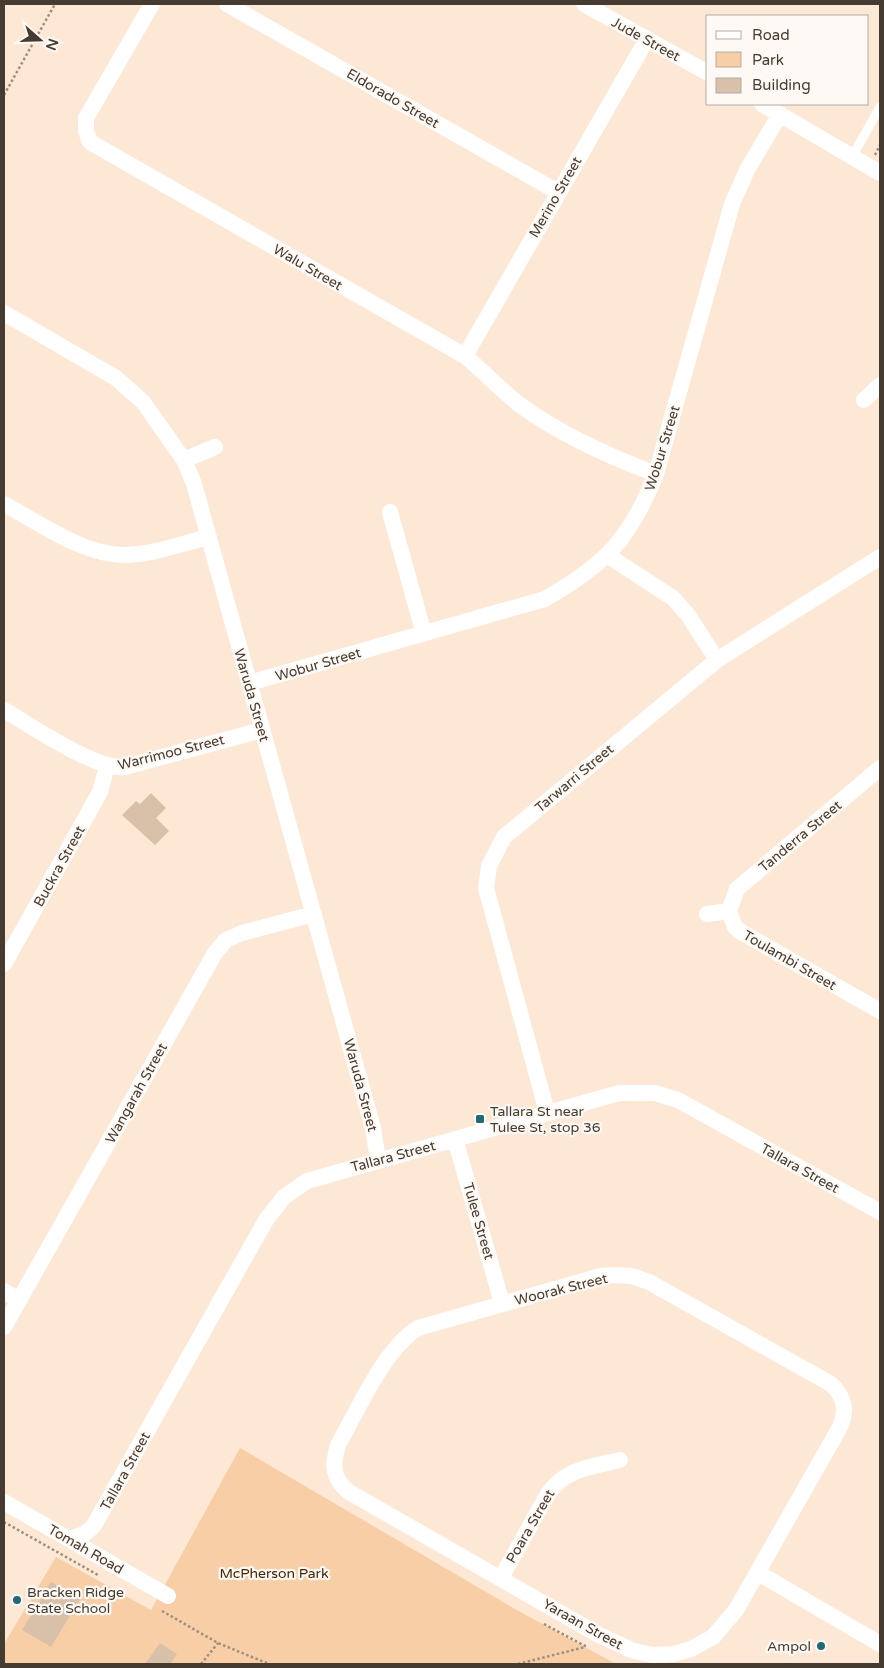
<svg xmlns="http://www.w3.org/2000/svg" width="884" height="1668" font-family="'Varela Round',sans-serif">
<rect width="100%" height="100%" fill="#fde8d5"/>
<path fill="#f8cea6" d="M240,1448L515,1609L616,1664H4V1644L56,1557L151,1610Z"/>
<path fill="#d9c0a9" d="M151,793L166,808L156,818L169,831L155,845L122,815L136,801L140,804Z
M51,1582L80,1599L51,1647L22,1630Z
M160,1643L177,1654L170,1664H145Z"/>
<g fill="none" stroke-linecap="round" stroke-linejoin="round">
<path stroke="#9d8e7f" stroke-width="2.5" stroke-dasharray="2.5 2.5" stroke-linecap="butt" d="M4,95L55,4
M875,155L880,145
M4,1522L98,1575
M162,1611L218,1643L269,1664
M544,1624L587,1647
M201,1664L218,1643
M518,1664L585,1647"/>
<path stroke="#fff" stroke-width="9" d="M852,157L880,107"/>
<path stroke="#fff" stroke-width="16" d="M152,4L86,118V131L90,142L465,356C484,372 501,390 520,405C561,435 608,456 656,474
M227,4L558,192
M584,4L708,73
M762,104L880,173
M4,313L116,378L143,402L184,460L194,484L373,1128L378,1160
M465,356L647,39
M864,400L880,385
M184,460L215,447
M4,504C40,523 84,556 126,555C153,554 181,544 208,537
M390,512L424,634
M607,555L673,598L688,615L717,660
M249,683L545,599C606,564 630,539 656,474L732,204L747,170L780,114
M4,710C32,726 95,770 125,767L262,730
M880,768L737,889L729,911L735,927L741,932L880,1011
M707,914L729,911
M4,964L100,792L107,766
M547,1112L486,888L489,866L504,837L717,660L880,557
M455,1139L502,1303
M617,1275L632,1276L649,1282L831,1384C845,1397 847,1410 840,1427L736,1610L713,1637L691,1649L673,1654L653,1655L634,1651L599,1635L349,1492C332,1478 332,1466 338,1445C358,1410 384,1349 418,1328L601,1276Z
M4,1291L19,1300
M4,1327L215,953L226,940L242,933L314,914
M4,1502L168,1596
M69,1539L84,1534L93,1527L266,1220L284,1197L307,1181L619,1093H655L678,1100L880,1212
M758,1573L880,1644
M501,1578L549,1492C567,1468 592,1467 620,1460"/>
</g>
<g fill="#226978" stroke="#fef9f4" stroke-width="2">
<rect x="475" y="1114" width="10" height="10" rx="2.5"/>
<circle cx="17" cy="1600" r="5"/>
<circle cx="821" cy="1646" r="5"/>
</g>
<g text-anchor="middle" stroke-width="4.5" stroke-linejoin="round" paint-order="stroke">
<g font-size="14" fill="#453b31" stroke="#fef9f4">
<text transform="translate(646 39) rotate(29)" y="5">Jude Street</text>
<text transform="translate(393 98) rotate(30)" y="5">Eldorado Street</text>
<text transform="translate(555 197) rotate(-60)" y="5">Merino Street</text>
<text transform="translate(308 267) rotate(30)" y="5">Walu Street</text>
<text transform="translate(662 448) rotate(-73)" y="5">Wobur Street</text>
<text transform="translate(318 664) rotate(-16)" y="5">Wobur Street</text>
<text transform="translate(252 695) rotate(74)" y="5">Waruda Street</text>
<text transform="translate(171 752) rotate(-14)" y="5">Warrimoo Street</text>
<text transform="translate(574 778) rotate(-40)" y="5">Tarwarri Street</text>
<text transform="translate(800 836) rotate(-40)" y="5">Tanderra Street</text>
<text transform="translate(59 866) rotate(-61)" y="5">Buckra Street</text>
<text transform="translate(790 960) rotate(30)" y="5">Toulambi Street</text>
<text transform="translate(361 1085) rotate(75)" y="5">Waruda Street</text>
<text transform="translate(136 1093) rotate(-61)" y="5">Wangarah Street</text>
<text transform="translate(393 1156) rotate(-15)" y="5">Tallara Street</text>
<text transform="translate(800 1168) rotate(29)" y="5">Tallara Street</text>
<text transform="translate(479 1221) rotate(74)" y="5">Tulee Street</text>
<text transform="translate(561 1289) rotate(-14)" y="5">Woorak Street</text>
<text transform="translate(125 1471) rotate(-61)" y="5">Tallara Street</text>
<text transform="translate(530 1526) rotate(-60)" y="5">Poara Street</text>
<text transform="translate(86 1549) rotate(30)" y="5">Tomah Road</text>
<text transform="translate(583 1624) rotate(29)" y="5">Yaraan Street</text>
</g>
<g font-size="14" fill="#453b31" stroke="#fef9f4" text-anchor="start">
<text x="490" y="1116">Tallara St near<tspan x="490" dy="16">Tulee St, stop 36</tspan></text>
<text x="27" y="1597">Bracken Ridge<tspan x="27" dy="16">State School</tspan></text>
<text x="811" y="1651" text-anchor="end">Ampol</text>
</g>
<g font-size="14" fill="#452804" stroke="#fef9f4">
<text x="274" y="1578">McPherson Park</text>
</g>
</g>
<rect width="884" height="1668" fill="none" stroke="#453b31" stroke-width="10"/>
<rect x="706" y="15" width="162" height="90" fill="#fef9f4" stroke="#b4ada6"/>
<rect x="716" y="31" width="25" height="8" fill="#ffffff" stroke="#b4ada6"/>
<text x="752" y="40" font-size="15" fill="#453b31">Road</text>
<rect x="716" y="52" width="25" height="15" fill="#f8cea6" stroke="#b4ada6"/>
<text x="752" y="65" font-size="15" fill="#453b31">Park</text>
<rect x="716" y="78" width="25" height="15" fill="#d9c0a9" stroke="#b4ada6"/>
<text x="752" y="90" font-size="15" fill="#453b31">Building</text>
<g transform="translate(40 40) rotate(110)" stroke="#fef9f4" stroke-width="4" paint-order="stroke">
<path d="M0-4L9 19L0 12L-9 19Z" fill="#453b31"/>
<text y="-8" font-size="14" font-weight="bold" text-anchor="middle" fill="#453b31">N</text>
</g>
</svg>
